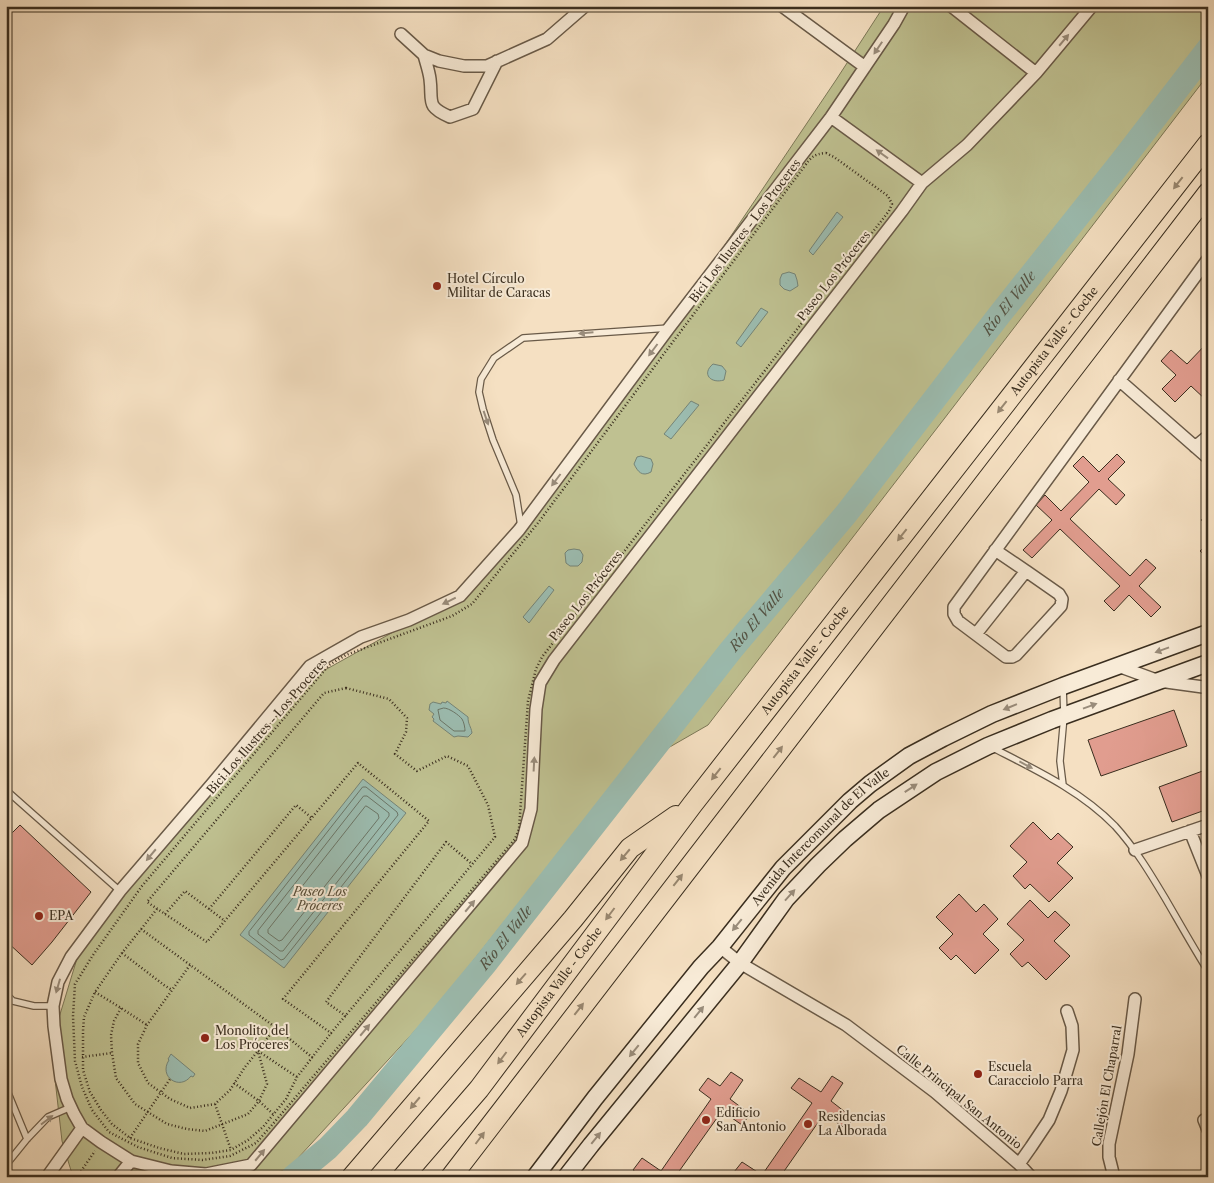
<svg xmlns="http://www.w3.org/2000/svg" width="1214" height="1183" font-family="'Libre Caslon Text',serif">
<rect width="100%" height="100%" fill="#f5e0c2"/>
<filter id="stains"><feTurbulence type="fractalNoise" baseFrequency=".004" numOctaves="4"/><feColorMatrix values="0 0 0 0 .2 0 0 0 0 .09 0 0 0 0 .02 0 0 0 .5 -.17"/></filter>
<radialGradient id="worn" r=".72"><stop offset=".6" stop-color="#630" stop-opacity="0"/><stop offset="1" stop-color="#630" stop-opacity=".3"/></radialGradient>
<path fill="#bfc191" stroke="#7c7858" d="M884,6H1208V75L944,419L708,725L621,775L434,1010L287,1170L251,1177H73L62,1141L51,1044L86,929L289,690L449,601L521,528L669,328L836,80Z"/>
<path fill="#9cbdb1" stroke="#758477" d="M837,212L843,217L813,255L809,251Z
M789,272L795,274L797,280L798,286L790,291L784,289L780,285V279L782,274Z
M761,308L768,312L741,347L736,343Z
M713,364L722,366L726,371L724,380C711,384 701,374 713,364Z
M691,401L699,405L671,439L664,434Z
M641,456L651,459L653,464L651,472C642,477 638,472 634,464L637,457Z
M574,549L580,550L583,555L582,562L578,566H570L566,563L565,553L568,550Z
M549,586L554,590L529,623L523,617Z
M447,701L468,717C468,725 471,726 472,733L468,737L458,736L454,737L433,721L434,719L432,717L434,714L429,710L430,704L433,702L441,704L442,702L446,703Z
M363,779L406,813L284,968L240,935Z
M171,1054L195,1074L193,1077L191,1076C180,1091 158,1077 169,1060L168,1059Z"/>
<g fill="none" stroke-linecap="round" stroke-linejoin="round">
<path stroke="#6b7668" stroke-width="1" d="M444,708C449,708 459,715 462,719C464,722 465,728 465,731H454L440,720L438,710Z
M363,787H366L397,812L398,815L284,959L281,960L249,935V932Z
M364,796H367L389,813V816L283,951H280L258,934V931Z
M366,806L368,807L378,814L379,818L282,940L279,941L268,933V930Z"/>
<path stroke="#9cbdb1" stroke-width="24" id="s1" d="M293,1177L328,1148L357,1118L485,964L731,650L846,514L1000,314L1121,162L1208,49"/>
</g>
<path fill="#e19d8f" stroke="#3a2e1f" d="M1208,342V369L1202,375L1208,380V397L1206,400L1191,386L1175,402L1162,389L1176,375L1161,361L1171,350L1187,364Z
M1117,454L1125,462L1108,479L1125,495L1116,505L1099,489L1070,519L1130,576L1146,559L1156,568L1139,586L1161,607L1151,617L1129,595L1114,611L1104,601L1120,586L1060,529L1032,558L1023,550L1052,520L1036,505L1045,495L1061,511L1089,482L1073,466L1083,456L1099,472Z
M1208,513V527L1201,520Z
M1208,543V559L1200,551Z
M1174,710L1187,746L1101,776L1088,740Z
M1208,769V809L1172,822L1159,787Z
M1033,822L1051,840L1058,833L1073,847L1057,863L1073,878L1049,902L1030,884L1025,889L1013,876L1027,862L1010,846Z
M20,825L91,892L52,942L32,965L6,941V839Z
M959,894L976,912L984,904L998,919L983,934L999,950L975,974L956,955L951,960L939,948L953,934L936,917Z
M1030,900L1048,918L1055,911L1070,925L1054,941L1070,956L1046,980L1028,962L1022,967L1010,954L1024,940L1007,924Z
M731,1072L743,1080L730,1099L750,1114L742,1125L722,1111L675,1177H642L633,1170L642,1158L661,1171L711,1099L699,1090L708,1078L720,1086Z
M832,1076L843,1083L831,1101L854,1119L845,1128L824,1114L780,1177H741L734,1172L742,1162L762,1175L812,1103L791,1088L799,1078L821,1092Z"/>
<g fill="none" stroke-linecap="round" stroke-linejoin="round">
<g stroke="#695a48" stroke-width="8">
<path id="service" d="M521,526L516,495L493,440L483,409L479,392L481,379L494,358L523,338L669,328
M993,748C1036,770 1081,791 1115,826C1135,848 1150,873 1165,898C1179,922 1193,947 1208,971
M1063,785L1060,761L1064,716L1063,687
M6,790L120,891
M6,994L13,1001L34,1006H53
M6,1088L27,1139
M6,1165L27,1139L48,1117L71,1107"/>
</g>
<g stroke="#695a48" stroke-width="14">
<path id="minor" d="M782,6L865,67
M904,6L894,24L831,117L669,328L519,530L460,596L409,620L361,637L310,666L212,784L120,891L71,957L58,982L53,1006L54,1026L61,1079L67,1099L74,1114L82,1128L101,1142L131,1161L171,1171L206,1174L251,1165L522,843L531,809L536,709L540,683L554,660L902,211L922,183L967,145L1036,73L951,6
M401,34L424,55L439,61L464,66H487L547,39L585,6
M424,55C426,63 429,71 430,79C433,102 425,106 450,117L473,109L497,61
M1036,73L1092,6
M831,117L922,183
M1119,380L1208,458
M1195,447L1208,436
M995,550L1026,571
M976,634L1026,571L1059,594L1062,599L1061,606L1016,655L1012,657H1006L958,621L954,614V607L1208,259
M1118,666L1159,681L1203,687L1208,686
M1190,831L1208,876
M1135,850L1208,825
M720,947L740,963L846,1025L935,1092L1019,1164L1031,1177
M1204,1120L1208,1130
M1019,1164L1031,1147L1049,1120L1061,1091L1073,1050L1072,1026L1067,1011
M47,1177L82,1128
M118,1177L131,1161
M1114,1177L1109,1157V1144L1128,1054L1135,999"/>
</g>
<g stroke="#3a2e1f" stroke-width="19">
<g id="secondary">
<path id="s2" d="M535,1177L595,1098L701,967L720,947L783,868L850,801L870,784L909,756L943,738L992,714L1063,686L1208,633"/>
<path d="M566,1177L591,1145L740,963L786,899L818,865L845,839L879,810L936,772L988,746L1052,720L1208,663"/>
</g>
</g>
<g stroke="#3a2e1f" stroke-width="22">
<g id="motorway">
<path d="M352,1177L573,919L630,848L676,816"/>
<path id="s3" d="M403,1177L479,1089L692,805L1208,144"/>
<path d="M451,1177L1208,193"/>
</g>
</g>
<path stroke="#3a2e1f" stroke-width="2.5" stroke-dasharray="1 2.5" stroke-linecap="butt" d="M826,153L834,157L888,196L892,204L889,211L542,657L536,669L528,701L519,829L515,839L272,1125L256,1143L230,1156L202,1160L172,1158L138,1147L109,1132L92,1110L82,1087L75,1061L73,1016L75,984L93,955L142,886L329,665L346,655L452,616L472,604L538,523L669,347L804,167C811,157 814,154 826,153Z
M346,688L389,699L407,718L406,732L395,754L417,771L447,756L468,766L488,805L495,837L331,1033L283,999L429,821L358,763L207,942L147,902L324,693Z
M157,909L122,953L95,992L84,1017L83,1031V1070L90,1092L101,1110L112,1124L130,1138L159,1148L184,1154L211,1153L231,1150L248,1140L263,1127L286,1099L297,1077L331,1033
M209,909L296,805L312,818
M165,914L185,891L225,921
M141,929L275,1027L313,1058
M122,953L164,985L172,990
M190,965L147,1025L138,1044V1063L148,1083L170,1099L190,1108L215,1104L230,1090L245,1067L262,1046L275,1027
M95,992L121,1008L147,1025
M121,1008L114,1021L111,1035L112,1053L116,1078L135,1104L167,1124L187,1129L205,1131L248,1114L259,1101L267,1084L258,1051L297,1077
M346,1016L326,1002L446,842L472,864
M82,1057L112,1053
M234,1083L259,1101L273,1114
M215,1104L231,1150
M130,1138L170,1079
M77,1177L95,1151"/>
<use href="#service" stroke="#f8ebd7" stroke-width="5.5"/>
<use href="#minor" stroke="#f8ebd7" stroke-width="11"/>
<use href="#secondary" stroke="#f8ebd7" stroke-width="16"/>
<use href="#motorway" stroke="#f5e0c2" stroke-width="20"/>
</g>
<defs><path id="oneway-solid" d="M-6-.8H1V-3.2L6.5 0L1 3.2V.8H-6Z" transform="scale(1.25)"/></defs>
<g fill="#998c7b">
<use href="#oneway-solid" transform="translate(1064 40) rotate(-50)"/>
<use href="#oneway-solid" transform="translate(878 48) rotate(124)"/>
<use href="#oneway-solid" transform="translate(882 154) rotate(-144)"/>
<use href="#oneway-solid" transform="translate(586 333) rotate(175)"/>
<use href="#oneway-solid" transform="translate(653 350) rotate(127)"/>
<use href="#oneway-solid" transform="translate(486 418) rotate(71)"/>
<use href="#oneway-solid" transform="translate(556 480) rotate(127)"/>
<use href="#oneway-solid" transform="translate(449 601) rotate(154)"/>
<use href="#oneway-solid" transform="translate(1162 650) rotate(160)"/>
<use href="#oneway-solid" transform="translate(1090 706) rotate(-20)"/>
<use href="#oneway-solid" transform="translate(1010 707) rotate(158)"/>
<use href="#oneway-solid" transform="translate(534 764) rotate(-87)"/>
<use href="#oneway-solid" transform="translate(1026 765) rotate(28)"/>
<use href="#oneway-solid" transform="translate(911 788) rotate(-33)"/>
<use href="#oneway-solid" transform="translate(151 855) rotate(130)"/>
<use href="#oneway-solid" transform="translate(790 895) rotate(-48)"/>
<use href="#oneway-solid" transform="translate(470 906) rotate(-50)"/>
<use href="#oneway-solid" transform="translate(737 925) rotate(129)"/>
<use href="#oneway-solid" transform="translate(58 986) rotate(106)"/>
<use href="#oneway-solid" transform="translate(699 1012) rotate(-51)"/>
<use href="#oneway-solid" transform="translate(365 1030) rotate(-50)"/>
<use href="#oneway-solid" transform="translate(634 1051) rotate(129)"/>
<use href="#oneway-solid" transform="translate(47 1120) rotate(-37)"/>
<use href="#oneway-solid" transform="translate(596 1138) rotate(-51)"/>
<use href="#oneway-solid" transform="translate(260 1155) rotate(-50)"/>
</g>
<g fill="#988770">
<use href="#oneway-solid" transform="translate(1178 183) rotate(128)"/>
<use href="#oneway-solid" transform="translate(1002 407) rotate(128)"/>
<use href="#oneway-solid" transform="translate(902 535) rotate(128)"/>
<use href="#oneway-solid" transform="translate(778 752) rotate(-52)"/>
<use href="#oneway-solid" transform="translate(716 774) rotate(128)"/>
<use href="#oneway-solid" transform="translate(625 855) rotate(130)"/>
<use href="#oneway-solid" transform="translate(678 880) rotate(-52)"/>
<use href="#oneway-solid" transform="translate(610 914) rotate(127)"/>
<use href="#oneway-solid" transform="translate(521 979) rotate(131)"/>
<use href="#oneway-solid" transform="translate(579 1009) rotate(-52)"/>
<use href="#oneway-solid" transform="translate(502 1058) rotate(127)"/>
<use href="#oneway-solid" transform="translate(415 1103) rotate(130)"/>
<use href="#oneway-solid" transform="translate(480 1138) rotate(-53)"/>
</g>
<g fill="#8f2418" stroke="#f8ebd7" stroke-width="2">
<circle cx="437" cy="286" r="5"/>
<circle cx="39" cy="916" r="5"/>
<circle cx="205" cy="1038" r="5"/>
<circle cx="978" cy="1074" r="5"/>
<circle cx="706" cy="1120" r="5"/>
<circle cx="808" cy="1124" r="5"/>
</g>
<g text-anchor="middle" stroke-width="4" stroke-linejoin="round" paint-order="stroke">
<g font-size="12" fill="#3a2e1f" stroke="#f8ebd7">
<text transform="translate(745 231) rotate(-53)" y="4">Bici Los Ilustres - Los Proceres</text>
<text transform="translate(834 276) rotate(-52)" y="4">Paseo Los Próceres</text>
<text dy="4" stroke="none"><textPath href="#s3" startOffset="1060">Autopista Valle - Coche</textPath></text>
<text transform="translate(586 596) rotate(-52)" y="4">Paseo Los Próceres</text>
<text dy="4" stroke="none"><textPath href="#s3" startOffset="655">Autopista Valle - Coche</textPath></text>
<text transform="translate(267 726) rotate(-49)" y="4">Bici Los Ilustres - Los Proceres</text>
<text dy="4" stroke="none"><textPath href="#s2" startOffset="445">Avenida Intercomunal de El Valle</textPath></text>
<text dy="4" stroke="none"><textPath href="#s3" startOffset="250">Autopista Valle - Coche</textPath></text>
<text transform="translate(1107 1086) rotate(-80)" y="4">Callejón El Chaparral</text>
<text transform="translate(959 1097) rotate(39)" y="4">Calle Principal San Antonio</text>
</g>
<g font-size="12" fill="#3a2e1f" stroke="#f8ebd7" text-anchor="start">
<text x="447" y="283">Hotel Círculo<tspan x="447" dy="14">Militar de Caracas</tspan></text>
<text x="49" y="920">EPA</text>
<text x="215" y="1035">Monolito del<tspan x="215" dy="14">Los Próceres</tspan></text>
<text x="988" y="1071">Escuela<tspan x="988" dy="14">Caracciolo Parra</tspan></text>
<text x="716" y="1117">Edificio<tspan x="716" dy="14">San Antonio</tspan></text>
<text x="818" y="1121">Residencias<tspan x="818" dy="14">La Alborada</tspan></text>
</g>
<g font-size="12" font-style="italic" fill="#554b36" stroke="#f8ebd7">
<text x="320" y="896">Paseo Los<tspan x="320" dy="14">Próceres</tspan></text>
</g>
<g font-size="14" font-style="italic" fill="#525244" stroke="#f8ebd7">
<text dy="5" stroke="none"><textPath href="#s1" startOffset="1131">Río El Valle</textPath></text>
<text dy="5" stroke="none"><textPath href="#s1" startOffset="726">Río El Valle</textPath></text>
<text dy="5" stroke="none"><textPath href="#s1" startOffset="321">Río El Valle</textPath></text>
</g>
</g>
<rect width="1214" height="1183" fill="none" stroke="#f5e0c2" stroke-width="25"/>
<rect x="8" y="8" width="1199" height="1168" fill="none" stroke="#3a2e1f" stroke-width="2.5"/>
<rect x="12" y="12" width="1189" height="1158" fill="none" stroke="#3a2e1f"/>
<rect width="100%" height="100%" filter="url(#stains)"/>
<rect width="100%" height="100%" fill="url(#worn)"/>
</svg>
